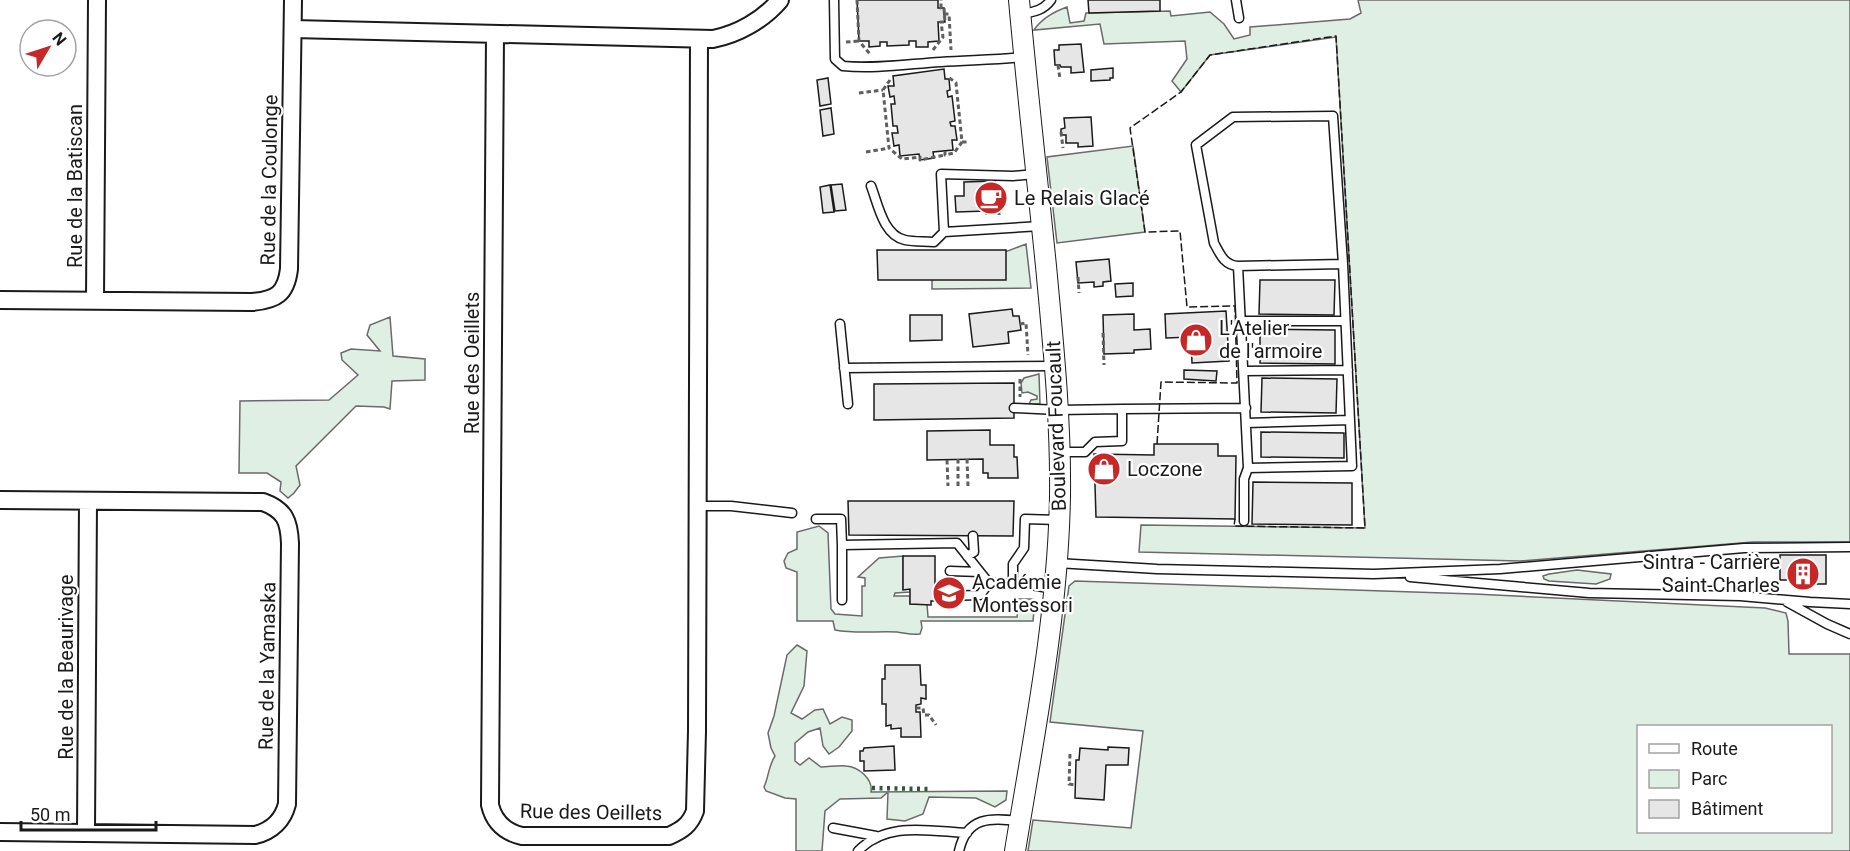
<svg xmlns="http://www.w3.org/2000/svg" width="1850" height="851" font-family="Roboto,sans-serif">
<rect width="100%" height="100%" fill="#fff"/>
<path fill="#e0efe3" stroke="#6a6a6a" stroke-width="1.5" fill-rule="evenodd" d="M1358,0H1850V542H1753L1520,561L1139,552L1141,525L1365,528L1336,37L1210,55L1181,92L1172,81L1187,59L1185,41L1104,44L1100,24L1034,30C1042,18 1053,12 1067,7L1070,23L1084,21L1086,13L1170,11L1171,16L1210,12L1224,24L1234,39L1250,35V27L1350,19L1361,13Z
M1133,146L1145,232L1057,243L1047,157Z
M1026,244L1031,288L932,289V280Z
M390,317L393,356L425,359V380L392,381L390,409L384,407L356,406L296,466L300,485L294,493L288,498L280,491L281,482L267,473H239L240,401L329,400L358,375L342,360L341,353L351,349L380,351L367,335L370,325Z
M1039,374L1040,404H1029L1031,400L1037,399V396L1028,392L1022,393L1021,383L1024,378Z
M819,526L828,533L831,609L835,614L862,616V586H865V578L858,577L879,558L903,556V589H910V592L895,593L894,596H910V604H927L928,617H1017L1019,599H1031L1035,600L1033,621H921L922,628L920,634C911,635 905,633 897,632C876,631 856,634 835,630L833,621H797V572L786,568L784,561L788,553L797,549V532Z
M1577,570L1611,574L1610,579L1596,584L1549,581L1544,579L1543,576L1549,574Z
M1075,581L1474,594L1765,608L1786,613L1788,621L1789,654H1850V851H1028L1033,820L1131,828L1143,731L1050,722L1069,586ZM1638,726H1830V832H1638Z
M797,645L807,651L804,686L791,713L802,719L815,710L823,709L830,724L842,717L852,720V731L839,747L829,754L823,746L820,728L808,732L795,743V761L800,765L809,758L821,767C829,767 838,765 846,766C859,767 873,779 871,792L1007,791L1006,800L995,807L976,798L929,797L923,814L905,821L887,819L888,792L881,798L840,799L825,811L822,851H796V799L785,798L766,791L764,787C769,776 768,767 775,756L771,748L768,733L774,716L787,655Z"/>
<path fill="#e6e6e6" stroke="#1a1a1a" stroke-width="1.5" d="M857,0H938V8H944V14L945,22H938L939,41L928,42V47H916V41H909V45L887,46V42H880V46L869,47V41H859Z
M1088,0H1160V11L1089,13Z
M1081,44L1084,72L1071,73V67H1061L1060,65H1055L1054,50H1059V45Z
M1113,68V78H1110V80L1091,81V70Z
M944,69L945,79H949L950,90L947,91L948,97L952,96L955,121L950,122L951,126H955L957,140H952L953,150L933,152L934,158L920,160L919,154L900,156L899,145L894,146L892,133H898L897,126H893L891,104H895L894,96L890,97L888,86H894L893,76Z
M828,78L831,104L820,106L817,80Z
M831,108L834,134L823,136L820,110Z
M1091,117L1093,146L1078,147V143H1066V135H1062L1061,132V129L1065,128L1064,118Z
M995,181L996,213L986,214V211L956,212L955,196H964V182Z
M842,184L846,210L835,211L831,185Z
M830,185L834,212L823,213L820,187Z
M877,250H1006V280H878Z
M1109,259L1111,281L1103,282V286L1094,287V282L1078,283L1076,262Z
M1260,280H1335L1334,315L1259,314Z
M1133,283V296L1116,297L1115,284Z
M1012,309L1013,316H1019L1021,330L1008,332L1009,343L973,347L969,314Z
M1226,311L1229,361L1192,363L1191,337L1166,338L1165,314Z
M1134,314V330L1150,329L1151,349L1134,350V353L1104,354L1103,315Z
M910,315H942V340L910,341Z
M1260,329L1335,330V364L1260,363Z
M1184,370L1217,371L1216,381L1184,379Z
M1262,378L1337,379L1336,413L1261,412Z
M1014,383V418L874,420V384Z
M990,430V445H1014V457H1017L1018,478H988V473H983V459L927,460V431Z
M1261,432L1344,433V458L1261,457Z
M1154,444H1218V456H1236L1235,519L1096,517L1094,454L1154,455Z
M1253,482L1352,483V525L1252,524Z
M848,501H1014L1013,536L849,535Z
M1780,555H1826V584H1801L1800,580H1780Z
M903,556H935V601H931V605L910,604V589L903,590Z
M885,665H920L921,685H926V699L921,698V704L916,705V712H920L921,737H901V728L891,729V725L886,726V704H882V679H885Z
M894,746L895,770L864,771V761H860V751H863L864,748Z
M1108,747L1129,748L1128,765H1106L1104,800L1075,798L1076,760H1079L1080,748L1108,750Z"/>
<g fill="none" stroke-linecap="round" stroke-linejoin="round">
<g stroke="#1a1a1a" stroke-width="11">
<path id="service" d="M834,0L835,59L843,66C875,69 908,64 941,62C969,60 996,60 1024,57
M1236,0L1239,18
M1021,14C1033,12 1043,11 1051,0
M1036,174L1013,176L941,174L944,232L1041,226
M871,186C878,204 883,235 905,240C914,242 925,241 934,242L944,232
M1343,264L1352,466L1248,468L1238,266Z
M1238,266C1224,265 1220,254 1214,243L1196,145L1233,117L1333,116L1343,264
M1241,321H1345
M840,324L848,404
M844,368L1055,366
M1244,371L1348,370
M1014,408L1058,410L1122,409V441L1095,442L1085,452H1060
M1122,409L1246,408
M1246,423L1350,420
M698,506H731L792,513
M816,519H841L842,545
M1244,521V479L1248,468
M967,556L974,552L973,536
M1057,563L1157,569L1374,574L1500,569L1744,548L1850,547
M950,571L980,572L989,583L1026,584L1054,589
M1410,577L1589,593L1740,596L1810,602L1850,604
M1013,584V564L1024,548L1025,519L1058,520
M944,596L980,595L989,583
M842,600V545L957,543L980,572
M1787,602L1827,624L1850,634
M833,828L876,836
M858,851C887,821 928,831 967,833
M959,851C967,816 990,818 1019,821"/>
</g>
<g stroke="#1a1a1a" stroke-width="20">
<path id="minor" d="M293,29L713,39C738,34 763,20 780,0
M495,34L490,805C494,822 505,832 522,836H669C682,830 690,825 695,811L697,731L699,39
M0,300L252,302C276,300 286,294 289,269L293,0
M95,300L97,0
M0,500L263,502C285,510 289,521 290,543L287,804C283,820 272,831 255,835L0,832
M86,832L88,501"/>
</g>
<g stroke="#1a1a1a" stroke-width="22">
<path id="tertiary" d="M1015,851C1034,734 1058,616 1060,496C1061,419 1053,342 1046,266C1037,177 1027,89 1019,0"/>
</g>
<path stroke="#5f5f5f" stroke-width="3" stroke-dasharray="4.5 3" stroke-linecap="butt" d="M857,0L859,41L870,54
M944,14H949L951,50
M846,42L859,41
M933,50L943,37L941,22H945L944,8H941V0
M1058,65L1060,79
M890,80L883,90L889,148L902,159L920,157V160L945,155
M859,93L883,90
M1061,132L1063,148
M962,142H969
M945,151V155L954,153L962,142L956,83L947,76
M866,152L889,148
M995,199H998L999,215
M1078,277L1079,293
M1020,324L1026,323L1028,355
M1103,333L1104,365
M1190,340L1191,352
M1020,379V397
M958,459V486
M967,459L968,486
M947,460L948,486
M1756,569L1780,568
M916,708H923L924,715H929L936,725
M1070,754L1069,784L1075,785"/>
<use href="#service" stroke="#fff" stroke-width="8"/>
<use href="#minor" stroke="#fff" stroke-width="16"/>
<use href="#tertiary" stroke="#fff" stroke-width="20"/>
<path stroke="#2b5a34" stroke-width="4.5" stroke-dasharray="3 4.5" stroke-linecap="butt" d="M872,788L928,789"/>
<path stroke="#1a1a1a" stroke-width="1.5" stroke-dasharray="8 3" stroke-linecap="butt" d="M1157,444L1161,382L1237,383L1235,306L1187,307L1180,231L1145,232L1130,128L1181,92L1210,55L1336,36L1365,528L1234,526L1235,519"/>
</g>
<defs>
<g id="cafe-disc" transform="scale(1.725)"><circle r="9.5" fill="#c62828" stroke="#fff"/><path d="M-5.5-4.5H6V0H3Q3 3.5 0 3.5H-2.5Q-5.5 3.5-5.5 0ZM3-3.2v2h1.7v-2ZM-6 4.5H4V6H-6Z" fill="#fff"/></g>
<g id="shop-disc" transform="scale(1.725)"><circle r="9.5" fill="#c62828" stroke="#fff"/><path d="M-5-2.5h2.3a2.7 3.5 0 0 1 5.4 0H5L5.5 6h-11ZM-1.5-2.5h3a1.5 2.3 0 0 0-3 0Z" fill="#fff"/></g>
<g id="building-disc" transform="scale(1.725)"><circle r="9.5" fill="#c62828" stroke="#fff"/><path d="M-4-6H4V6H1V3H-1V6H-4ZM-2.5-4.3h1.7v1.8h-1.7ZM.8-4.3h1.7v1.8H.8ZM-2.5-1h1.7V.8h-1.7ZM.8-1h1.7V.8H.8Z" fill="#fff"/></g>
<g id="school-disc" transform="scale(1.725)"><circle r="9.5" fill="#c62828" stroke="#fff"/><path d="M0-5L7-2L0 1L-7-2ZM-4 1L0 2.5L4 1V4Q0 6-4 4Z" fill="#fff"/></g>
</defs>
<g fill-rule="evenodd">
<use href="#cafe-disc" x="991" y="198"/>
<use href="#shop-disc" x="1196" y="340"/>
<use href="#shop-disc" x="1104" y="469"/>
<use href="#building-disc" x="1803" y="574"/>
<use href="#school-disc" x="949" y="593"/>
</g>
<g text-anchor="middle" stroke-width="4.5" stroke-linejoin="round" paint-order="stroke">
<g font-size="20" fill="#1a1a1a" stroke="#fff">
<text transform="translate(269 180) rotate(-89)" y="7">Rue de la Coulonge</text>
<text transform="translate(75 186) rotate(-90)" y="7">Rue de la Batiscan</text>
<text transform="translate(472 363) rotate(-90)" y="7">Rue des Oeillets</text>
<text transform="translate(1056 426) rotate(-92)" y="7">Boulevard Foucault</text>
<text transform="translate(267 666) rotate(-89)" y="7">Rue de la Yamaska</text>
<text transform="translate(66 667) rotate(-90)" y="7">Rue de la Beaurivage</text>
<text transform="translate(591 812) rotate(1)" y="7">Rue des Oeillets</text>
</g>
<g font-size="20" fill="#1a1a1a" stroke="#fff" text-anchor="start">
<text x="1014" y="205">Le Relais Glacé</text>
<text x="1219" y="335">L'Atelier<tspan x="1219" dy="23">de l'armoire</tspan></text>
<text x="1127" y="476">Loczone</text>
<text x="1780" y="569" text-anchor="end">Sintra - Carrière<tspan x="1780" dy="23">Saint-Charles</tspan></text>
<text x="972" y="589">Académie<tspan x="972" dy="23">Montessori</tspan></text>
</g>
</g>
<rect x="1637" y="725" width="195" height="108" fill="#ffffff" stroke="#a3a3a3" stroke-width="1.5"/>
<rect x="1649" y="744" width="30" height="9" fill="#ffffff" stroke="#a3a3a3" stroke-width="1.5"/>
<text x="1691" y="755" font-size="18" fill="#1a1a1a">Route</text>
<rect x="1649" y="770" width="30" height="18" fill="#e0efe3" stroke="#a3a3a3" stroke-width="1.5"/>
<text x="1691" y="785" font-size="18" fill="#1a1a1a">Parc</text>
<rect x="1649" y="800" width="30" height="18" fill="#e6e6e6" stroke="#a3a3a3" stroke-width="1.5"/>
<text x="1691" y="815" font-size="18" fill="#1a1a1a">Bâtiment</text>
<g transform="translate(48 48) rotate(51)"><circle r="28" fill="#ffffff" stroke="#a3a3a3" stroke-width="1.5"/>
<path d="M0-4.5L10 22L0 15L-10 22Z" fill="#c62828"/>
<text y="-9" font-size="16" font-weight="bold" text-anchor="middle" fill="#1a1a1a">N</text>
</g>
<path d="M21 821v9h135v-9" fill="none" stroke="#1a1a1a" stroke-width="3"/>
<text x="30" y="821" font-size="18" fill="#1a1a1a" stroke="#ffffff" stroke-width="4.5" paint-order="stroke">50 m</text>
</svg>
